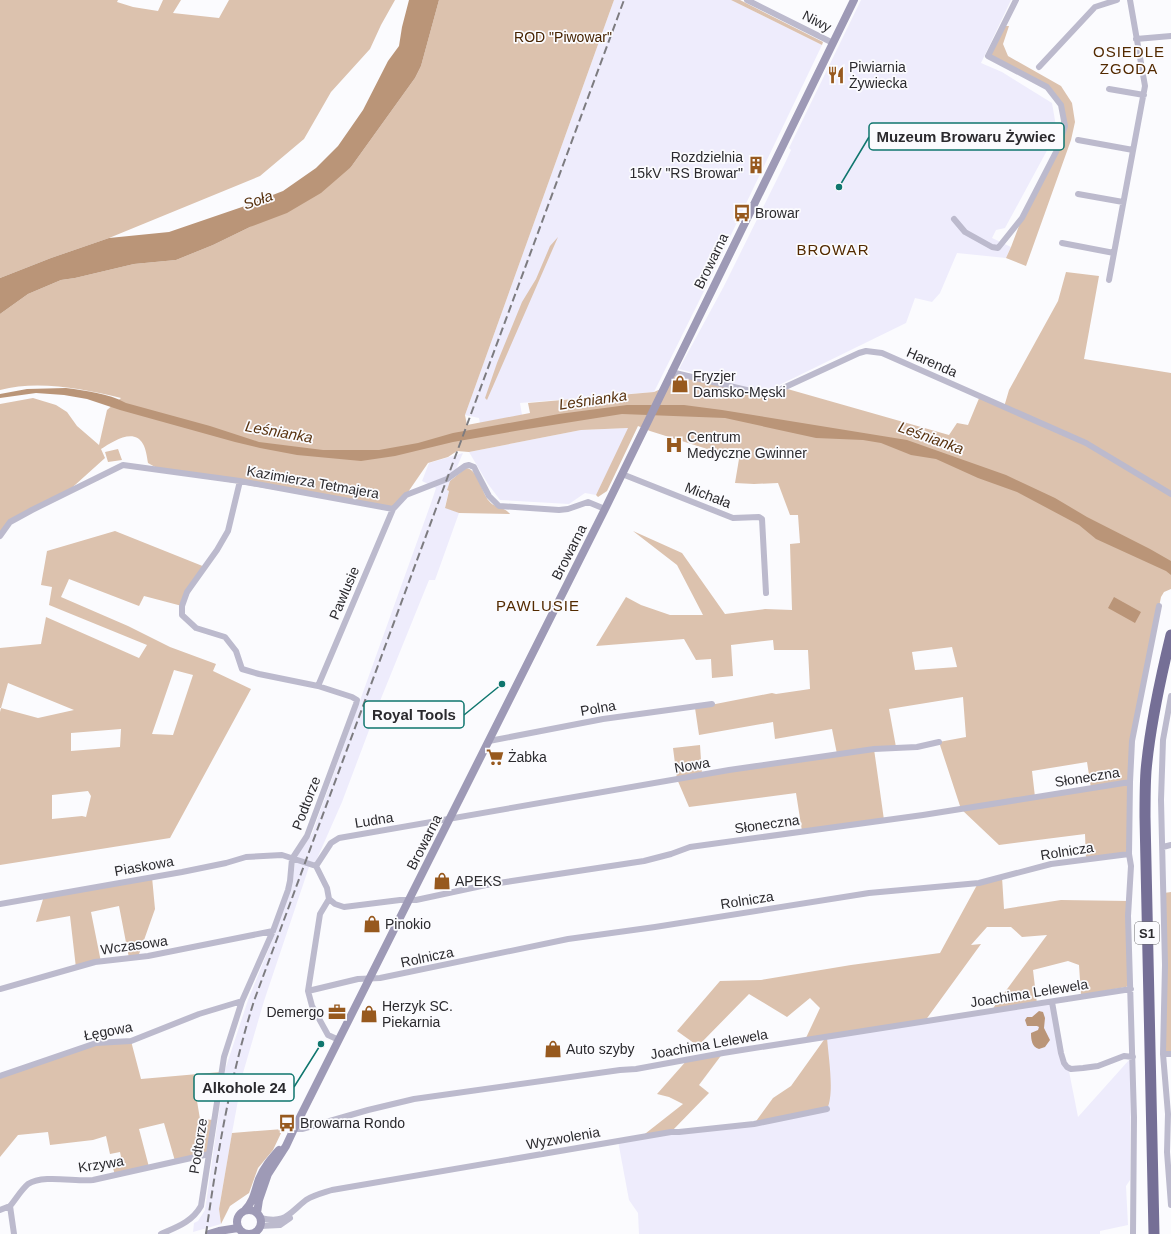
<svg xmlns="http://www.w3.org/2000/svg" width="1171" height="1234" font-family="Helvetica,sans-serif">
<rect width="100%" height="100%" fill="#fbfbfe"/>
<path fill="#eeecfc" d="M614,0H731L822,45L708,283L654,392L520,403L522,415L480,423L479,418L465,415Z
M861,0H1011L981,63L1002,72L1052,103L1057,132L1005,228L996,230L992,238L1011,247L1006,258L957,253L940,293L932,302L915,298L906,323L765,392L679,369L724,286L786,161L791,150L789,148Z
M629,428L596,495L585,493L569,504L500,500L488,484L469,452L581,430Z
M463,453L447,490L449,491L445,507L459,513L435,580H429L380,701L342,802L316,861L309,867L264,1001L243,1073L232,1133L219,1209L221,1224L193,1232L194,1223L198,1221L205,1210L225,1070L248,1000L276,931L292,886L295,862L299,853L312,834L431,503L436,488L422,481L429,463Z
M1052,1002L1061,1053L1068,1066L1078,1117L1129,1060L1131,1062L1130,1180L1126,1186L1128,1225L1100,1231V1234H639L638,1213L629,1200L618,1141L754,1124L827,1109V1037Z"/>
<path fill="#dcc2ae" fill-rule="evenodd" d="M0,0H118L117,2L133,7L158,11L163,0H181L173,13L219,18L229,0H395L381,25L370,49L331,92L304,139L260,176L109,238L51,258L0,278Z
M439,0H614L465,415L467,425L530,413L528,403L654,392L663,388L671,372L768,394L784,388L949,435L957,423L968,425L980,396L1004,407L1009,390L1058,301L1066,272L1099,276L1084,359L1171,373V589L1164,592L1161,597L1132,741L1129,854L1086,859L1085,834L999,845L961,809L939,742L966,737L963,697L889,709L896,747L874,749L884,820L802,831L796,793L689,807L677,779L673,748L700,745L702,775L837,754L832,729L775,739L773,722L699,735L695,708L772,693L776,694L810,689L808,650H774L773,640L731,645L733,676L712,678L711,659L696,660L684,639L596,646L626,597L641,605L670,615H703L677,565L633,531L682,553L725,614L765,609L792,610L790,544L800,543L798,515H790L778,483L754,484L735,483L739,459L650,431L638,426L607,491L598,497L596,495L628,428L581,430L469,452L457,451L448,457L428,463L406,495L393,509L162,471L148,463C147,457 146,449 143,444C134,427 112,442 101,449L105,458L65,494L10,522L0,536V404L33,398L56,405L67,412L77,426L99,445L107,410L121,398C82,389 39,380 0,390V314L28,294L61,280L75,278L134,264L176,260L213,245L250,227L351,167L415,78L421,66ZM952,647L957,667L915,670L912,652ZM1087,762L1091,788L1035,797L1032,771Z
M731,0H740L823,42L822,45Z
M1003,26H1009L1003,44L1008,56L1061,86L1072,103L1075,122L1071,140L1026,266L1006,258L1011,247L1022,218L1056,152L1065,126L1061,105L1047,87L988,56Z
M558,237L487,400L485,398L497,363L522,302L536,279L550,246Z
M118,449L122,460L108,462L105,452Z
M466,468C479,470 481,492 489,501C494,508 505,507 510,514L459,513L445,508L449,491L447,490L450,481Z
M115,531L205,567L182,606L144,596L139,606L69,579L61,597L128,626L170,647L216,664L213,671L251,689L170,838L0,865V712L1,708H0V648L41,644L46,617L139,658L147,645L49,605L52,587L41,585L47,551ZM174,670L193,675L173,735L152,734ZM8,683L74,710L38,718L1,708ZM121,729L120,747L71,751V733ZM88,791L91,796L86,817L82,816L52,819V795Z
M152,877L155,909L138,957L129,958L119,906L91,912L101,962L76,968L70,916L36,922L44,896Z
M1002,877L1004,909L1061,900L1129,901L1128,986L1126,987L1081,995L1079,965L1068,961L1033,970L1037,1004L991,1011L1047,935L1022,937L1011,927H987L971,945L981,944L925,1021L827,1037C828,1055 835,1093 827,1109L754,1124L773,1098L791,1086L826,1037L805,1040L820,1008L810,998L787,1017L749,994L698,1046L677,1031L720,981L761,980L851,965L940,953L977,885Z
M1171,892V1054H1163L1164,893Z
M131,1041L141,1079L221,1072L219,1086L195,1089L200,1119L214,1120L209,1154L175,1161L164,1123L139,1129L149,1167L115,1175L113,1168L123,1166L120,1152L110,1154L106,1136L93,1140L50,1145L48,1132L18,1135L0,1157V1076L96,1043Z
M723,1053L699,1085L709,1093L671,1132L641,1137L683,1104L669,1097L657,1094L688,1059Z
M283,1129L273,1150L258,1168L249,1193L230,1206L221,1224L219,1209L232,1133Z"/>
<path fill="#ba9578" d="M409,0H439L421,66L415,78L351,167L321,193L287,213L250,227L213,245L176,260L134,264L75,278L61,280L28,294L0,314V278L51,258L109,238L169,232L242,207L283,191L316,168L338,146L363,110L388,61L399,46L402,27Z
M66,388C87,391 107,393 126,403L210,426L259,442L323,450H379L418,443L453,433L559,414L627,405H684L722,410L907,440L1006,475L1055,498L1087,517L1150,549L1171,561V575L1166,571L1096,539L1079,525L1017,492L978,478L936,459L911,455L881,443L863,440L816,438L725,418L622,414L521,430L453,442L395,456L361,461L297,455L260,448L235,442L120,410L87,399L64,395L36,393L0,398V394L27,389Z
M1114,597L1141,612L1135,623L1108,608Z
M1039,1011L1043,1012L1045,1018L1044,1028L1050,1040L1045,1047L1039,1049C1032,1047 1031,1040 1031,1033L1038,1030L1039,1027L1037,1026H1027L1025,1020L1027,1017H1032Z"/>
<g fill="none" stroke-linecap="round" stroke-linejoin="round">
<path stroke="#bcbacd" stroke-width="6" d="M747,0L833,43
M1136,39L1171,36
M1039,67L1095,7L1117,0
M1109,89L1144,95
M1078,140L1133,150
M1078,194L1123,202
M954,219L965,232L992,247L998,248L1022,218L1056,152L1065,126L1061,105L1047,87L988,56L1016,0
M1062,243L1114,253
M1109,280L1145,86L1130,0
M671,372L768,395L859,353L866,351L882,353L1086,443L1171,494
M622,474L733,518L759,517L762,519L766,593
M0,536L10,522L32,510L123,465L240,481L393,509L406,495L447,479L465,466L469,465L474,467L477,473L489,496L499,506L559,510L568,509L588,502L605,509
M318,686L393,509
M1171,696L1163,740L1161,800L1165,965L1163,1054L1168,1114L1167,1152L1171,1205
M489,741L603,719L712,704
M1163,847L1171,845
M316,866L331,843L339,838L729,770L874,749L917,747L939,742
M329,899L335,904L344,907L400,900H416L486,885L644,861L671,854L690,847L923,815L1130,782
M0,904L182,872L226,863L246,857L282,855L316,866L327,888L329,899L320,914L308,991L312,1006L328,1035L339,1040
M0,989L95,962L148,956L273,931
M308,991L358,979L380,978L568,939L655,927L869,893L979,883L1051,864L1129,854
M1052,1002L1061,1053L1064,1063L1067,1067L1071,1069L1083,1068L1098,1066L1124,1056L1133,1057
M1163,1054H1171
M0,1076L96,1043L131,1041L199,1014L242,1001
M294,1129H302L368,1110L414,1099L620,1070L636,1069L723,1053L1131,989
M0,1210L10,1206
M260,1218C286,1224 288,1214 306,1200C314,1195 323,1193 332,1190L671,1132H679L754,1124L827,1109
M260,1226L280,1225L290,1218
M14,1234L10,1206C16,1199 21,1190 28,1184C43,1174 76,1182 93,1180L209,1154
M161,1234C177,1227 192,1222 201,1206L224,1057L242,1001L273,931L288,890L290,881L292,859L307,836L356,704L357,700L352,697L318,686L259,674L242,669L236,651L225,637L196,628L182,615V606L187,592L217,550L228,531L240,481
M1133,1234L1134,1117L1128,916L1131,866L1129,854L1130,782L1132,741L1159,606"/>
<path stroke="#9e9ab6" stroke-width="8" d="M245,1210C254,1201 255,1190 259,1179C264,1167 271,1159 279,1150
M237 1222a12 12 0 1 1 24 0a12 12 0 1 1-24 0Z
M257,1213L259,1200L268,1174L286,1146L293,1131L605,509L854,0
M209,1234L219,1231L238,1228"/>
<path stroke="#756f96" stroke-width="11" d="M1154,1234L1145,817C1145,802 1145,786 1146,771C1150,725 1160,680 1171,635"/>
<path stroke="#7d7c80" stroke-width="2" stroke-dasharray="8 4" stroke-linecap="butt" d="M206,1234C217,1156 230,1077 254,1001L624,0"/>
</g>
<defs>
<g id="restaurant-bare" transform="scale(1.38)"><path d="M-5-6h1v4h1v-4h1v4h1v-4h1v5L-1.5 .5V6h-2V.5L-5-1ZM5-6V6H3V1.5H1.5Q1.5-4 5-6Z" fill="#97591e" stroke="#fbfbfe" stroke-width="2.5" paint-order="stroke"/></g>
<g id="building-bare" transform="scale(1.38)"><path d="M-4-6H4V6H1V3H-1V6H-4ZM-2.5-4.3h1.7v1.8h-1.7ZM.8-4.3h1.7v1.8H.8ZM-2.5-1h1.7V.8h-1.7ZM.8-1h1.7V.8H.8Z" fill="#97591e" stroke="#fbfbfe" stroke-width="2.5" paint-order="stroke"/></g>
<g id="bus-bare" transform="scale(1.38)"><path d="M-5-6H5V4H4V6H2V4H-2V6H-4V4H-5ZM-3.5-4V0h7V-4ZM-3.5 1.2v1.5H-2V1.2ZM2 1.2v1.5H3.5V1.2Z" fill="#97591e" stroke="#fbfbfe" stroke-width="2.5" paint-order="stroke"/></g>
<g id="shop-bare" transform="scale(1.38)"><path d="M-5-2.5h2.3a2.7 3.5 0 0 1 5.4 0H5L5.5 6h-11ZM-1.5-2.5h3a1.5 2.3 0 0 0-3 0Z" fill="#97591e" stroke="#fbfbfe" stroke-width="2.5" paint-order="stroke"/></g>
<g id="hospital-bare" transform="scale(1.38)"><path d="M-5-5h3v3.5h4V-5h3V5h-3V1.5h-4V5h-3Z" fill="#97591e" stroke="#fbfbfe" stroke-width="2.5" paint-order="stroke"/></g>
<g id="supermarket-bare" transform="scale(1.38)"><path d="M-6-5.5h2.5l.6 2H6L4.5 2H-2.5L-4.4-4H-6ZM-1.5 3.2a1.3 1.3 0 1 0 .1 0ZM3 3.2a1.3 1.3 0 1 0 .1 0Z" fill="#97591e" stroke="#fbfbfe" stroke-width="2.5" paint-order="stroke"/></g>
<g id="office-bare" transform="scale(1.38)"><path d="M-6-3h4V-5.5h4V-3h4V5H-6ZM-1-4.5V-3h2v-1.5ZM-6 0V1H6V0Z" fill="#97591e" stroke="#fbfbfe" stroke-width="2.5" paint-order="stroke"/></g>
</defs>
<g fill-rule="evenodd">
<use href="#restaurant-bare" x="836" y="75"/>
<use href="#building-bare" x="756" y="165"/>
<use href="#bus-bare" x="742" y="213"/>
<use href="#shop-bare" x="680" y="384"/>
<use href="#hospital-bare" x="674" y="445"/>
<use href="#supermarket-bare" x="495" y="757"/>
<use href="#shop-bare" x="442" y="881"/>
<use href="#shop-bare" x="372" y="924"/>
<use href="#office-bare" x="337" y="1012"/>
<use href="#shop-bare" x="369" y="1014"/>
<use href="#shop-bare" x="553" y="1049"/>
<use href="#bus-bare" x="287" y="1123"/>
</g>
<g text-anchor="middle" stroke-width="3.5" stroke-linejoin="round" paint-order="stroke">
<rect fill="#fbfbfe" stroke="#69696c" stroke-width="1" x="1135" y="922" width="24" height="22" rx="3"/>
<g font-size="13" font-weight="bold" fill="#2b2a2e">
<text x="1147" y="938">S1</text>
</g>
<g font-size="14" fill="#2b2a2e" stroke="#fbfbfe">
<text transform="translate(817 21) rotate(27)" y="5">Niwy</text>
<text transform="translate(711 261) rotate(-64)" y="5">Browarna</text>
<text transform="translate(932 362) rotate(24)" y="5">Harenda</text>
<text transform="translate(313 482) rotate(10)" y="5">Kazimierza Tetmajera</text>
<text transform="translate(708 495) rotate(21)" y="5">Michała</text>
<text transform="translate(569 552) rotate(-63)" y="5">Browarna</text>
<text transform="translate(344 593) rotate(-67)" y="5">Pawlusie</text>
<text transform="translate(598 708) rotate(-10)" y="5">Polna</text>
<text transform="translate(692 765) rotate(-10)" y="5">Nowa</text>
<text transform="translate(1087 777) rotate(-9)" y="5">Słoneczna</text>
<text transform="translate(306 803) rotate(-69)" y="5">Podtorze</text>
<text transform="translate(374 820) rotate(-9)" y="5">Ludna</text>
<text transform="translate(767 824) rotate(-8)" y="5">Słoneczna</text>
<text transform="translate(424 842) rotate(-63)" y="5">Browarna</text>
<text transform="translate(1067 851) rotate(-9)" y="5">Rolnicza</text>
<text transform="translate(144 866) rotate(-10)" y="5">Piaskowa</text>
<text transform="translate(747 900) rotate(-9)" y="5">Rolnicza</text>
<text transform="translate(134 945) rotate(-8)" y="5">Wczasowa</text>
<text transform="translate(427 957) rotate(-12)" y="5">Rolnicza</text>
<text transform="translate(1029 993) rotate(-9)" y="5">Joachima Lelewela</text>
<text transform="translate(108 1031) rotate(-11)" y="5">Łęgowa</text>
<text transform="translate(709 1044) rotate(-10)" y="5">Joachima Lelewela</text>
<text transform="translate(563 1138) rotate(-10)" y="5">Wyzwolenia</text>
<text transform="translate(198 1146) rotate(-81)" y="5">Podtorze</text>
<text transform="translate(101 1164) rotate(-9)" y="5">Krzywa</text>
</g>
<g font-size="14" fill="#462300" stroke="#fbfbfe">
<text x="563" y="42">ROD "Piwowar"</text>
</g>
<g font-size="14" fill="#2b2a2e" stroke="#fbfbfe" text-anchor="start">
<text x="849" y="72">Piwiarnia<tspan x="849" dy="16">Żywiecka</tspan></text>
<text x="743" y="162" text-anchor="end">Rozdzielnia<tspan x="743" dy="16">15kV "RS Browar"</tspan></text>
<text x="755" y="218">Browar</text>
<text x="693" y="381">Fryzjer<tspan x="693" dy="16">Damsko-Męski</tspan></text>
<text x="687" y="442">Centrum<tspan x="687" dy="16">Medyczne Gwinner</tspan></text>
<text x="508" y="762">Żabka</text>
<text x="455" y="886">APEKS</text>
<text x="385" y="929">Pinokio</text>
<text x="382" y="1011">Herzyk SC.<tspan x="382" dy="16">Piekarnia</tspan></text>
<text x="324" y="1017" text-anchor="end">Demergo</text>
<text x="566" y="1054">Auto szyby</text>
<text x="300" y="1128">Browarna Rondo</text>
</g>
<g font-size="15" letter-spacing="1" fill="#532a00" stroke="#fbfbfe">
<text x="1129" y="57">OSIEDLE<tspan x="1129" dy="17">ZGODA</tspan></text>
<text x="833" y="255">BROWAR</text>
<text x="538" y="611">PAWLUSIE</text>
</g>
<g font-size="15" font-style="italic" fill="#58320f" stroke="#fbfbfe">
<text transform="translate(258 200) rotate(-20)" y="5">Soła</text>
<text transform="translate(593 400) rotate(-8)" y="5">Leśnianka</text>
<text transform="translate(279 432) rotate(10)" y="5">Leśnianka</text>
<text transform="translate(931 438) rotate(20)" y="5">Leśnianka</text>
</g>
</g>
<path fill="none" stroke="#0f766e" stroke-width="1.5" d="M839 187L869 137M502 684L464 715M321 1044L294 1087"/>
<g fill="#0f766e" stroke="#fbfbfe" stroke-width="1.5">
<circle cx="839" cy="187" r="4"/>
<circle cx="502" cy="684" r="4"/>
<circle cx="321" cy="1044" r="4"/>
</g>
<g fill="#fbfbfe" stroke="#0f766e" stroke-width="1.5">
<rect x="869" y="123" width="195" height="27" rx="4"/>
<rect x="364" y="701" width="100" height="27" rx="4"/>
<rect x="194" y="1074" width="100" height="27" rx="4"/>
</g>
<g font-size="15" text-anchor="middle" font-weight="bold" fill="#2b2a2e">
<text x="966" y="142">Muzeum Browaru Żywiec</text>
<text x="414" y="720">Royal Tools</text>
<text x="244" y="1093">Alkohole 24</text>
</g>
</svg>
